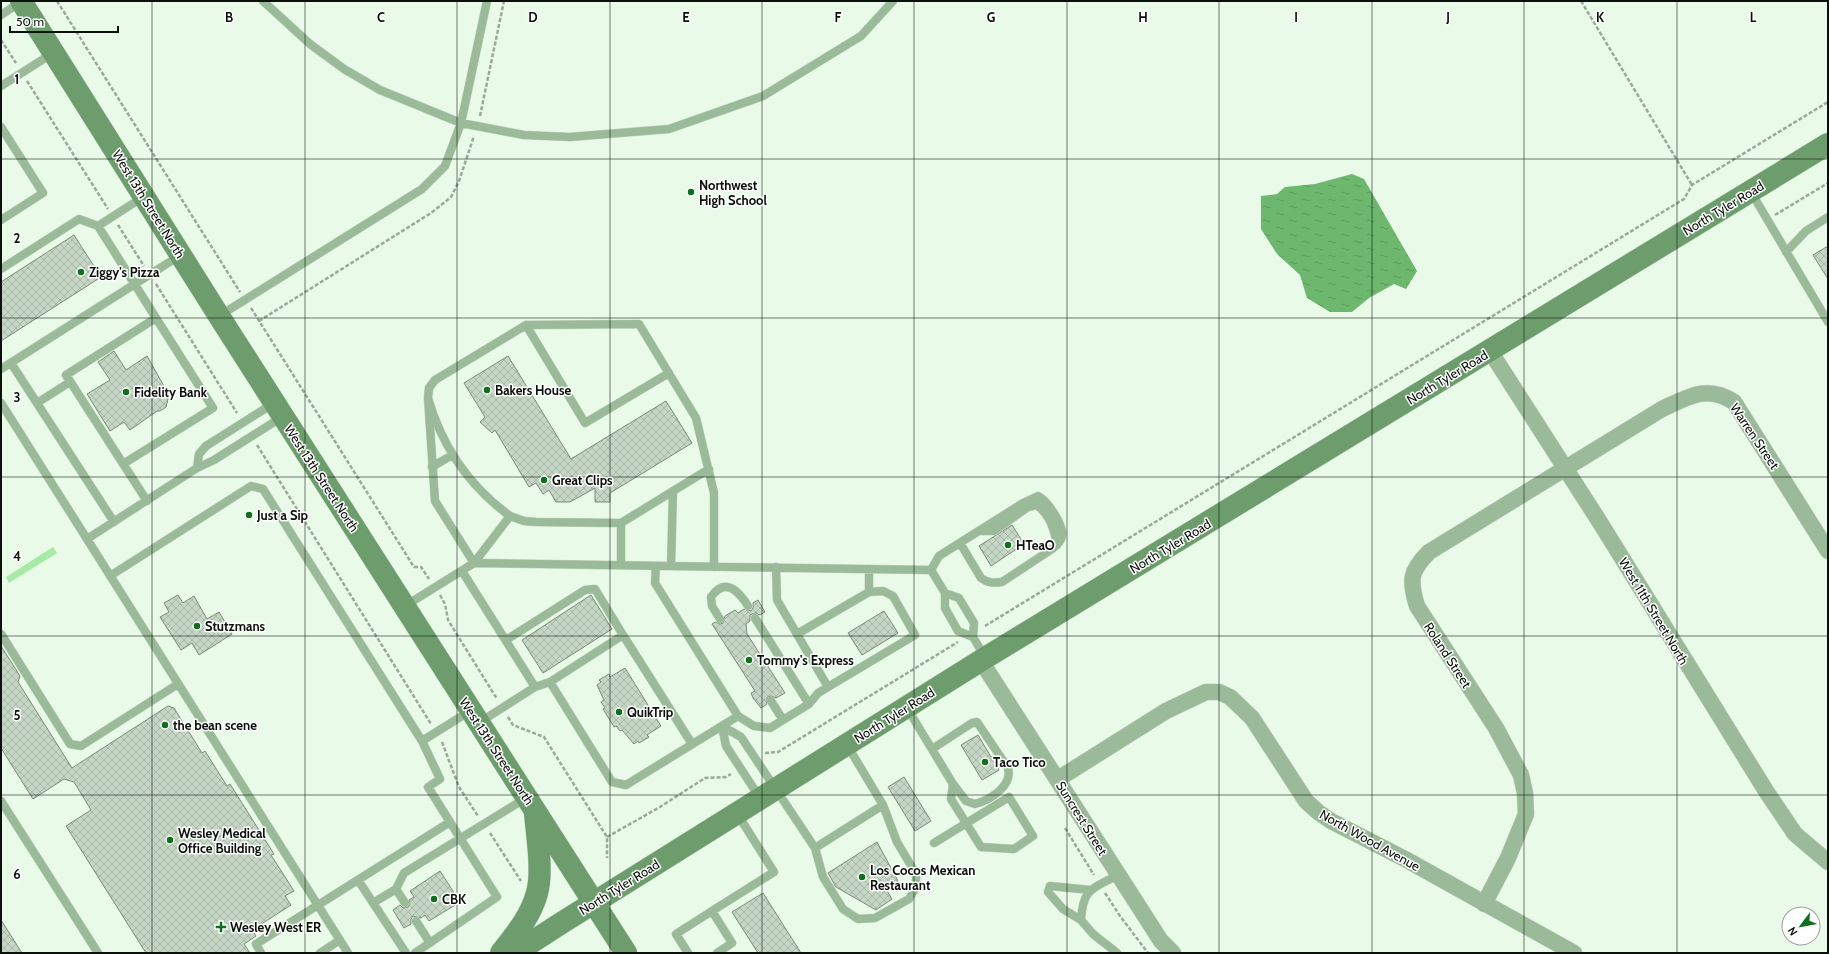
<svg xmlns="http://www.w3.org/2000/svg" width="1829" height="954" font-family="Cabin,sans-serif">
<defs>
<pattern id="water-ripples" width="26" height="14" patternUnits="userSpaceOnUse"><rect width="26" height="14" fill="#6db76e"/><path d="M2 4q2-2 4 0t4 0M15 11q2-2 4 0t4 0" fill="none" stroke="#5d9c5e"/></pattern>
<pattern id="building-cross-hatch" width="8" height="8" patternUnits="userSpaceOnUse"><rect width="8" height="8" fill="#c5d6c5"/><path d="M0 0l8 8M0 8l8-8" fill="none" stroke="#a8b7a8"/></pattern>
</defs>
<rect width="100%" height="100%" fill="#e9fae8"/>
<path fill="#a6eba5" d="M53,547L57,553L9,583L6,577Z"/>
<path fill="url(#water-ripples)" d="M1352,174L1364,179L1417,271L1406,289L1394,284L1369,298L1352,312H1330L1307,298L1300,275L1277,254L1261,229V196L1277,194L1285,187L1315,184Z"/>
<path fill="url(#building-cross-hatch)" stroke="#7c8b7b" d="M74,235L99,274L98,279L1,341V282Z
M1828,246V279L1813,255Z
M114,351L126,370L147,356L169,395L166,407L160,411H157L130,430L124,422L110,431L87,394L110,380L98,362Z
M508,356L571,459L666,401L692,443L610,493V502H595V488L570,502H556L549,490L543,494L536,483L529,487L495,430L492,433L480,422L485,417L464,383Z
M1012,525L1024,544L991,566L979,546Z
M178,595L183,603L194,596L207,619L219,612L232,634L199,655L192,643L181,650L160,617L169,612L164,603Z
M591,595L612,629L543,673L522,640Z
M758,600L765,612L760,615L755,613L750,615V621L746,624L747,634L785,693L776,698L771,696L768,697L766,701L767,704L761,708L753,698L751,693L755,691L712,624L715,622L720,624L723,623L725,616L735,610L738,613L744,609L751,611L753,608V603Z
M884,611L898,633L862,655L848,633Z
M1,646L20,676L18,682L72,768L168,706L174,708L202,753L205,751L227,786L230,784L274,854L271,855L294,891L285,896L291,905L252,930L256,936L244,944L250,953H146L66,826L91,810L74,782L64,779L33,799L1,748Z
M625,668L661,726L647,735L649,737L639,743L638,741L634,744L622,730L620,731L616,726L614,727L603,709L605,708L601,702L604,700L597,685L601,682L599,680L609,674L610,677Z
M978,735L991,757L993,756L1001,767L998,768L999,770L982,780L961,745Z
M904,777L931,821L915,831L888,787Z
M877,842L898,881L886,889L892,899L876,910L836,887L828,873Z
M440,871L460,902L429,921L425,915L421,918L413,916L411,919V924L404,928L393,910L400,905L403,908L408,907L410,903L409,900L414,897L410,891Z
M763,893L801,953H758L732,912Z
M1,920L22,953H1Z"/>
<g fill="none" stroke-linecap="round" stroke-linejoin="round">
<g stroke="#c5d5c4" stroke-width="9">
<path id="lane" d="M263,1L310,44L344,69L380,90L461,123L524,135L570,137L669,129L763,96L861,36L893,1
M1,15L21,2
M1,86L53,53
M1,127L43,193L1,220
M1751,192L1828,322
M98,226L156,318L66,375L147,501
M1786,252L1806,231L1828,217
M1,269L79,219L98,226L143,197
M219,316L422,189L445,166L461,123L487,1
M526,325L585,423L669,373
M11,363L114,522
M1,369L179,256
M428,398C442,447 469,486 510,516L474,563L435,501L428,398L429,388L435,380L526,325L639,324L696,418L714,493V567
M1,403L87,539
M37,403L70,382
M282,417L214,460L197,468L87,539L348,953
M123,464L213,408L156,318
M432,467L452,455
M197,468L199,454L206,446L274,403
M510,516L524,521L536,522L621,523L709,469
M621,523V565
M980,531H994L1028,507L1037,505C1050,516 1054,528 1057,545
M671,566L673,491
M931,570L939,556L1023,503L1038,496C1047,500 1064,525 1062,536C1061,542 1056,546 1052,549L1002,582C993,583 988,583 981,578L960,543
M462,571L535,687L480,722
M110,576L251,486L263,489L422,741L440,779L428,787L450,822L256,944L261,953
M869,592V569
M945,593L959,598L974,623L973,637L985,657
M405,606L474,563L931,570L945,593V608L958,631L973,637
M755,618L809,704
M720,619L712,606L711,597C725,577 738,590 748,606
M1,634L70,744L81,746L178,684
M797,634L869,592L883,591L893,596L915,635L828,687
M506,640L585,590L595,589L623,635
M550,682L623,635L692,744
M535,687L550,682L612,782L626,785L738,716L655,583L656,566
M771,701L783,720
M907,708L953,784L951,799L981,847L1014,849L1033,836L1009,797L934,843
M738,716L754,726L770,728L809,704L818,693L828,687L777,600L776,567
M722,726L741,737L815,848L883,805L847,745
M722,726L726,746L760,798
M422,741L470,711
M932,749L972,723L977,722L1008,768C1013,786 990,800 975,804L966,801L953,784
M1,801L98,953
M815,848L823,877L843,909L858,919L875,918L909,899L916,887V874L897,842L883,805
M358,880L406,953
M396,889L405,903
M373,903L396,889L404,873L526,798
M1081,920L1063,909L1048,892L1050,886L1090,890
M416,921L430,943
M320,953L340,940
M415,953L497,897L450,822
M688,953L676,934L712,911
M717,953L732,943L712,911L774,872L738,815
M1117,953L1093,934L1081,920C1083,888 1092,889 1118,875"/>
</g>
<g stroke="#c5d5c4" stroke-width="17">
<path id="street" d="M1490,351L1601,524L1766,791L1795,834L1828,862
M981,661L1161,941L1173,953
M1058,779L1166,711L1206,692H1219L1230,697L1252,718L1306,801L1318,812L1331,821L1405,859L1574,953
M1484,904L1508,858L1526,814L1525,793L1521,775L1496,728L1417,606C1409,580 1410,571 1429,552L1662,409C1688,397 1707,384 1734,402L1828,551"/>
</g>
<g stroke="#c5d5c4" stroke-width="23">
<path id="secondary" d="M21,1L219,316L626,953
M501,953C515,935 531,916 537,893C543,872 537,836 535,813
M515,953L563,922L985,658L1828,144"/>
</g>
<path stroke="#9ba89b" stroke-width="2.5" stroke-dasharray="4 2" stroke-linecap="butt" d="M57,1L240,292
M1581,1L1692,185
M1,40L16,63
M27,81L108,209
M480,116L504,1
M1775,215L1828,183
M118,225L144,266
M156,284L237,413
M251,308L414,567H421L429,579
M259,321L431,213L451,197L459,181L474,136
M257,445L431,724
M440,595L445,604L448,620L497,699
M985,626L1684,199L1692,185L1828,102
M508,717L513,725L544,737L607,837V858
M442,742L459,787L478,816
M765,753L778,752L958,642
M1065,828L1094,875
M490,833L521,881
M607,837L660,807L705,778L726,777L731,774
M1105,893L1120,916L1148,953"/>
<use href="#lane" stroke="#9aba99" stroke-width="8"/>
<use href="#street" stroke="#9aba99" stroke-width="16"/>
<use href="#secondary" stroke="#6d9d6d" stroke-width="22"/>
</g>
<path fill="none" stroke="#0a100a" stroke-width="1" stroke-opacity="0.55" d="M152,1V953M305,1V953M457,1V953M610,1V953M762,1V953M914,1V953M1067,1V953M1219,1V953M1372,1V953M1524,1V953M1677,1V953M1,159H1828M1,318H1828M1,477H1828M1,636H1828M1,795H1828"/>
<g fill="#0f6f1c" stroke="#fff" stroke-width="1.5">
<circle cx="691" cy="192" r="4"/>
<circle cx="81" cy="272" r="4"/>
<circle cx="487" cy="390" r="4"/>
<circle cx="126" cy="392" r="4"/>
<circle cx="544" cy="480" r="4"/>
<circle cx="249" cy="515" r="4"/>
<circle cx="1008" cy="545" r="4"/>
<circle cx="197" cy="626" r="4"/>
<circle cx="749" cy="660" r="4"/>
<circle cx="619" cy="712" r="4"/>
<circle cx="165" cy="725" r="4"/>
<circle cx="985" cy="762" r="4"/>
<circle cx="170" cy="840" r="4"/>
<circle cx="862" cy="877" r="4"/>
<circle cx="434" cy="899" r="4"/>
<path d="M219 921h4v4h4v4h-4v4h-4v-4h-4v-4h4z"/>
</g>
<g text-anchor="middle" stroke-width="3" stroke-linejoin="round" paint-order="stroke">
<g font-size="13" font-weight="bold" fill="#0a100a" stroke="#fff" text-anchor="start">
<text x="699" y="190">Northwest<tspan x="699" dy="15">High School</tspan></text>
<text x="89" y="277">Ziggy's Pizza</text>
<text x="495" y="395">Bakers House</text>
<text x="134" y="397">Fidelity Bank</text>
<text x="552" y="485">Great Clips</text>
<text x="257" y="520">Just a Sip</text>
<text x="1016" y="550">HTeaO</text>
<text x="205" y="631">Stutzmans</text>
<text x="757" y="665">Tommy's Express</text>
<text x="627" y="717">QuikTrip</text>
<text x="173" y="730">the bean scene</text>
<text x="993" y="767">Taco Tico</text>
<text x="178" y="838">Wesley Medical<tspan x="178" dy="15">Office Building</tspan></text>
<text x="870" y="875">Los Cocos Mexican<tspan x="870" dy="15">Restaurant</tspan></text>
<text x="442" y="904">CBK</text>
<text x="230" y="932">Wesley West ER</text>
</g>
<g font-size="13" fill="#0a100a" stroke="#fff">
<text transform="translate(149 204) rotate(58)" y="5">West 13th Street North</text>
<text transform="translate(1723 208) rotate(-31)" y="5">North Tyler Road</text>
<text transform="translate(1447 377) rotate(-31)" y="5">North Tyler Road</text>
<text transform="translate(1755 436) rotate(56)" y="5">Warren Street</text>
<text transform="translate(322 478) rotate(57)" y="5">West 13th Street North</text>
<text transform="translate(1170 546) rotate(-31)" y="5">North Tyler Road</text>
<text transform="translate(1654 611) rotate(59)" y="5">West 11th Street North</text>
<text transform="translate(1448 655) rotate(57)" y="5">Roland Street</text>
<text transform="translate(894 715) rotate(-32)" y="5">North Tyler Road</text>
<text transform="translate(497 751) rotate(57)" y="5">West 13th Street North</text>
<text transform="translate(1082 818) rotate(58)" y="5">Suncrest Street</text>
<text transform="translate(1370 840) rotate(29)" y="5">North Wood Avenue</text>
<text transform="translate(619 887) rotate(-32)" y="5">North Tyler Road</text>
</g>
</g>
<g font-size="13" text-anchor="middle" font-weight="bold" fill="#0a100a" stroke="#fff" stroke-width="3" stroke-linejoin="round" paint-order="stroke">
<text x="229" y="22">B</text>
<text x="381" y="22">C</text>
<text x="533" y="22">D</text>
<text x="686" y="22">E</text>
<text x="838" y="22">F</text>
<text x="991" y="22">G</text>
<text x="1143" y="22">H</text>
<text x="1296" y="22">I</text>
<text x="1448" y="22">J</text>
<text x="1600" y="22">K</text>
<text x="1753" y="22">L</text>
<text x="17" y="84">1</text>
<text x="17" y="243">2</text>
<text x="17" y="402">3</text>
<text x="17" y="561">4</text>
<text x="17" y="720">5</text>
<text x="17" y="879">6</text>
</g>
<rect width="1829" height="954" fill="none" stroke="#0a100a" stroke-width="4"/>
<g transform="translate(1801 926) rotate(238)"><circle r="19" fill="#ffffff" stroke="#9d9f9d"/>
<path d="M0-3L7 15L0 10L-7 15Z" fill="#0f6f1c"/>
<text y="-6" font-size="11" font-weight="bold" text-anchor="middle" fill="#0a100a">N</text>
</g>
<path d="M10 26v6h108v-6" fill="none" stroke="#0a100a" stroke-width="2"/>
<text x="16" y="26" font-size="12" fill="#0a100a" stroke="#ffffff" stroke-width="3" paint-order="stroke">50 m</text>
</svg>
